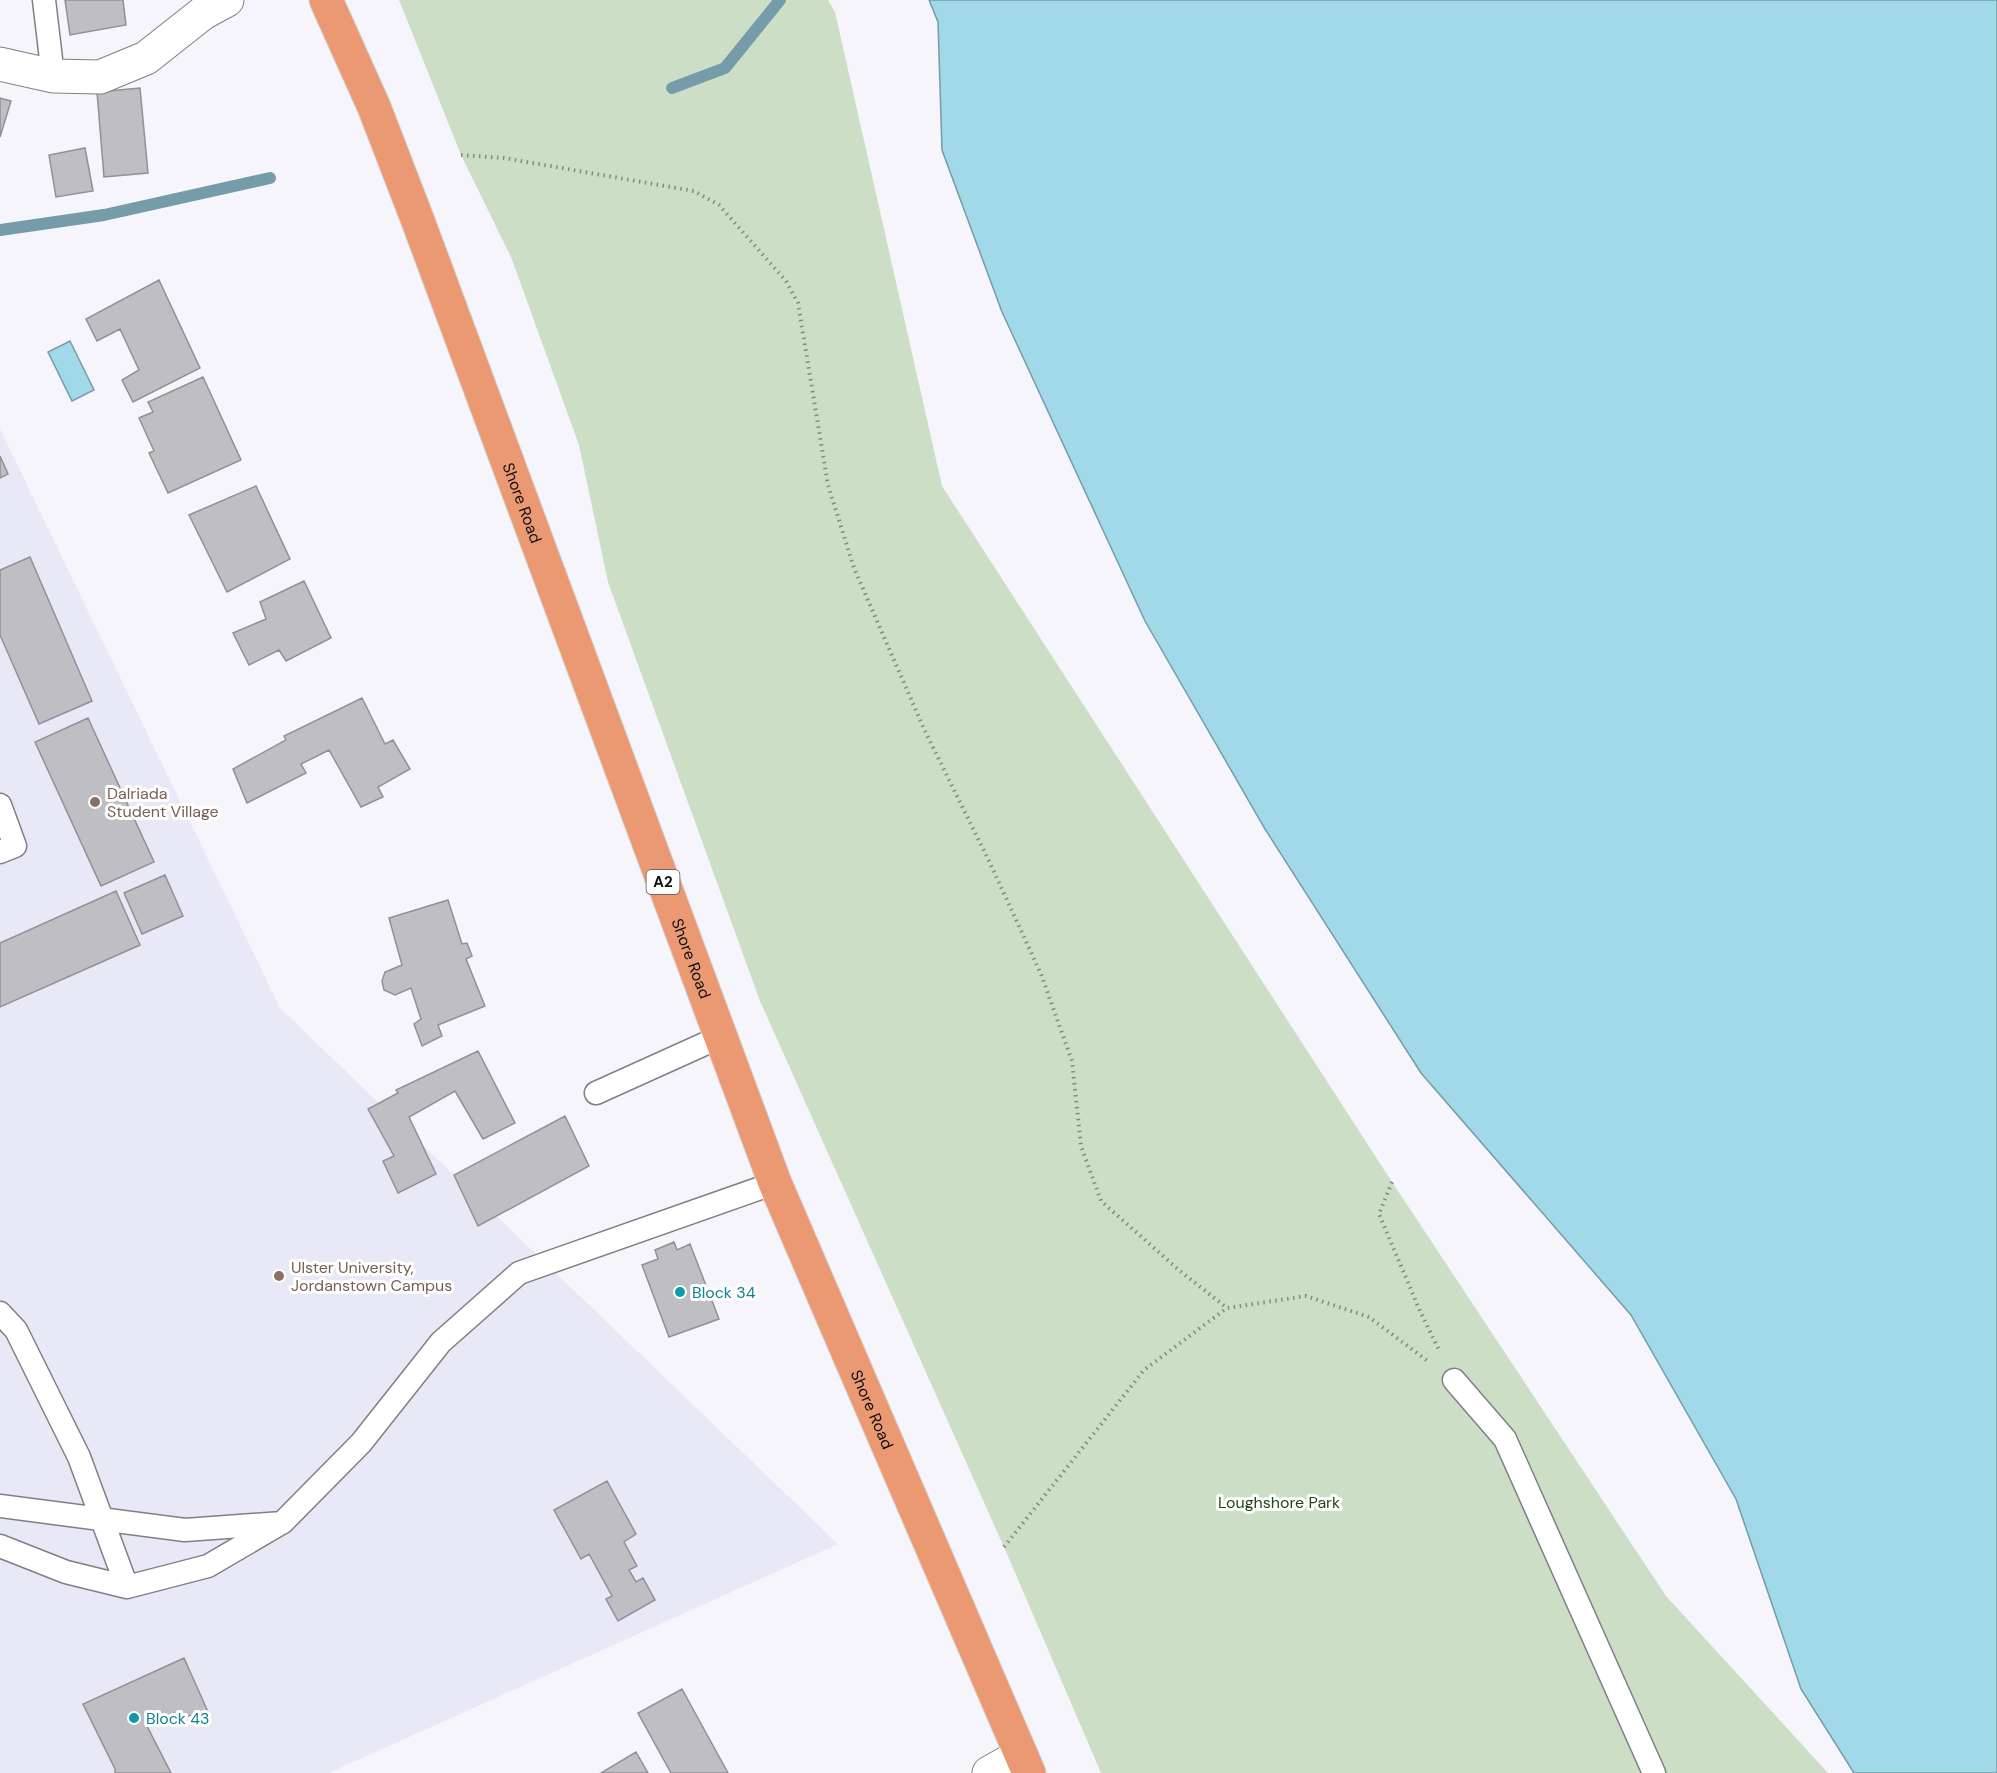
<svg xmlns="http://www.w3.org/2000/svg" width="1997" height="1773" font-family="'DM Sans',sans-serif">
<rect width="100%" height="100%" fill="#f6f5fb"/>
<path fill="#e9e8f6" d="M0,429L280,1008L838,1544L329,1773H0Z"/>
<path fill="#ccdfc6" d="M399,0H828L835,12L942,486L1392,1182L1666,1596L1828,1773H1101L1004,1547L760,1001L608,582L579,445L511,257L461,155Z"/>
<path fill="#a1d9e8" stroke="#759ca8" stroke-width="1.5" d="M929,0H1997V1773H1854L1801,1689L1736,1499L1631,1315L1421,1073L1265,829L1145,621L1002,312L942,150L938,22Z
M70,341L94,390L72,401L48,352Z"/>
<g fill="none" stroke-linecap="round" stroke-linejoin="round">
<path stroke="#759ca8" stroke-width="12" d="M672,88L725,68L780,0
M0,230L104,215L270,178"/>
</g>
<path fill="#bebec3" stroke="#909095" stroke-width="1.5" d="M65,0H123L126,25L70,35Z
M140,88L148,173L104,177L97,92Z
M0,98L11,101L0,137Z
M85,148L93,191L56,197L49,155Z
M159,280L200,368L133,402L122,380L139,370L120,329L97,341L86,319Z
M203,377L241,460L168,493L149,453L154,451L139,418L153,412L148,402Z
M0,456L8,474L0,478Z
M256,486L290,559L227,592L189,515Z
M30,557L92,701L39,724L0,635V570Z
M304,581L331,638L286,661L279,650L249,665L233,633L266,619L260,602Z
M362,698L385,744L393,740L410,769L378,787L383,797L361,807L329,750L301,764L306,773L247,803L233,769L286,740L284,736Z
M88,718L154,862L101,886L35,742Z
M165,875L183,916L142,934L124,893Z
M116,891L140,945L0,1007V943Z
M448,900L462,944L467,943L472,956L466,959L485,1006L438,1025L442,1036L422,1046L414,1024L421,1019L411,988L395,995L384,990L382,981L385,972L402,965L389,918Z
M478,1051L515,1123L483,1139L455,1091L409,1117L436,1174L398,1193L383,1161L394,1156L368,1109L398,1093L396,1090Z
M565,1116L589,1166L478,1226L454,1175Z
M674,1242L677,1250L690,1244L719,1319L669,1337L642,1265L658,1259L655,1250Z
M607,1481L636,1534L624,1542L637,1566L629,1570L636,1582L643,1578L655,1600L618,1621L606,1599L612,1596L589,1554L581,1559L554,1510Z
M184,1658L208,1712L146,1724L171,1773H115V1769L83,1704Z
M682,1689L728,1773H671L638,1713Z
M636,1752L648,1773H601Z"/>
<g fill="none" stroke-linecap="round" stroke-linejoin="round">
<g stroke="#807f85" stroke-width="25">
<path id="lane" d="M44,0L53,76
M0,805L15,846L0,852
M596,1093L720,1037
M0,1313L16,1330L79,1457L127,1587
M1454,1380L1505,1439L1654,1773
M0,1506L185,1530L282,1523L361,1443L441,1342L519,1273L775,1183
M0,1546L66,1572L127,1587L208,1566L278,1525"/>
</g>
<g stroke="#807f85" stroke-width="35">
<path id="street" d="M0,64L53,76L100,77L146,58L203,13L227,0"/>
</g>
<g stroke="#807f85" stroke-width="35">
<path id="secondary" d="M989,1773L1021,1755"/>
</g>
<g stroke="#d4d4d4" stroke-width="35">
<g id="highway">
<path id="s1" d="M326,0L374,107L418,221L775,1183L1029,1773"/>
</g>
</g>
<path stroke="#87868a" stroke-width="4" stroke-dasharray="1.5 4.5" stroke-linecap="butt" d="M461,155L504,158L694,191L719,205L786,281L798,303L828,485L854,568L924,729L989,861L1041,974L1072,1061L1081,1146L1101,1201L1180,1271L1227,1308L1306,1296L1369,1317L1429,1362
M1392,1182L1379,1214L1420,1311L1440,1352
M1004,1547L1144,1370L1227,1308"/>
<use href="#lane" stroke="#fff" stroke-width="22"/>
<use href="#street" stroke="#fff" stroke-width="33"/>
<use href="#secondary" stroke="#fff" stroke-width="33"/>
<use href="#highway" stroke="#eb9972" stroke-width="33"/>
</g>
<g fill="#8d6e63" stroke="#fff" stroke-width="2">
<circle cx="95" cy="802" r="6"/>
<circle cx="279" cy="1276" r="6"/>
</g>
<g fill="#0f9aa8" stroke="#fff" stroke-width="2">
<circle cx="680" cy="1292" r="6"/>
<circle cx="134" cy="1718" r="6"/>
</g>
<g text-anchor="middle" stroke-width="6" stroke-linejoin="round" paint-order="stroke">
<rect fill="#fff" stroke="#575758" stroke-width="1.5" x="646.5" y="870" width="33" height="24" rx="4.5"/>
<g font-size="15" font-weight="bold" fill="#0f0f11">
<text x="663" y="887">A2</text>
</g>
<g font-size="16" fill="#0f0f11" stroke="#fff">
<text dy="6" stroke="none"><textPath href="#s1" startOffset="540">Shore Road</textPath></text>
<text dy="6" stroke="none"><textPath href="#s1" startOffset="1026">Shore Road</textPath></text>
<text dy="6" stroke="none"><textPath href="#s1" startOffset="1512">Shore Road</textPath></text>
</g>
<g font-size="16" fill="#785e54" stroke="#fff" text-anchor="start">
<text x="107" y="799">Dalriada<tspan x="107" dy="18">Student Village</tspan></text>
<text x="291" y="1273">Ulster University,<tspan x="291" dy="18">Jordanstown Campus</tspan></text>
</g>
<g font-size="16" fill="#0d838f" stroke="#fff" text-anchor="start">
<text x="692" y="1298">Block 34</text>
<text x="146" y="1724">Block 43</text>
</g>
<g font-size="16" fill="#214712" stroke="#fff">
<text x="1279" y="1508">Loughshore Park</text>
</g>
</g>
</svg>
